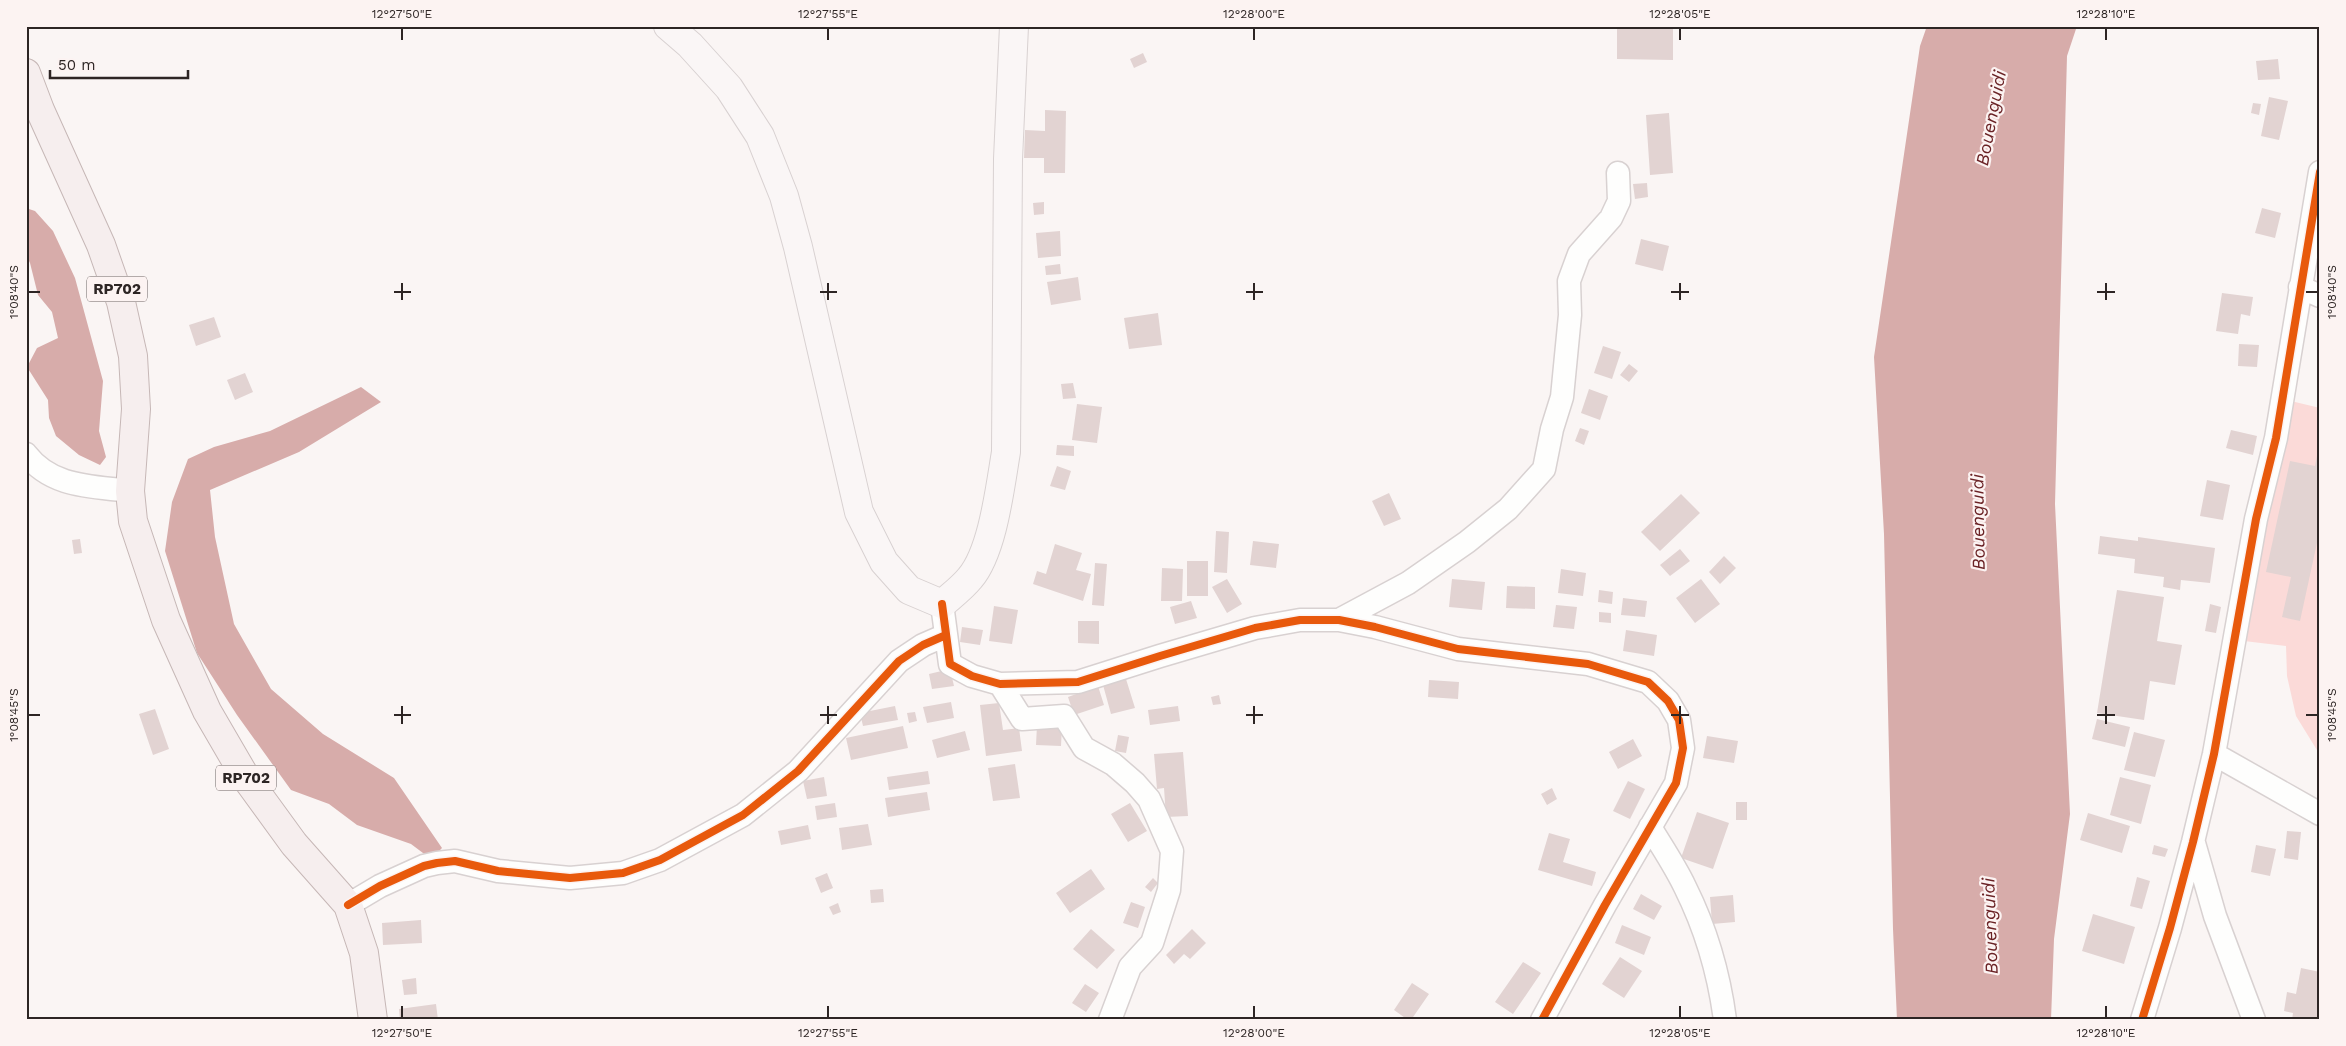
<svg xmlns="http://www.w3.org/2000/svg" width="2346" height="1046" font-family="'Work Sans',sans-serif">
<rect width="100%" height="100%" fill="#faf5f4"/>
<path fill="#fbdad8" d="M2291,401L2320,408V755L2296,716L2287,676L2286,646L2244,641Z"/>
<path fill="#d7acaa" d="M1927,26H2077L2067,56L2055,504L2070,814L2054,939L2051,1020H1897L1893,929L1884,534L1874,357L1920,46Z
M26,208L35,211L53,231L75,278L103,381L99,431L106,457L100,465L79,455L56,436L49,418L48,400L27,367L37,348L58,338L52,312L38,295L30,263L26,255Z
M361,387L381,402L299,452L210,490L215,537L234,624L271,689L323,734L394,778L442,848L431,859L411,844L357,825L329,804L291,790L237,715L197,653L165,551L172,502L188,459L214,447L270,431Z"/>
<path fill="#e2d3d2" d="M1617,26H1673V60L1617,59Z
M1143,53L1147,62L1134,68L1130,59Z
M2278,59L2280,79L2258,80L2256,61Z
M2269,97L2288,101L2279,140L2261,136Z
M2253,103L2261,104L2259,115L2251,113Z
M1045,110L1066,111L1065,173H1044V158H1024L1025,130L1045,131Z
M1669,113L1673,173L1650,175L1646,115Z
M1647,183L1648,197L1635,199L1633,184Z
M1044,202V214L1034,215L1033,203Z
M2262,208L2281,213L2275,238L2255,233Z
M1060,231L1061,256L1038,258L1036,233Z
M1641,239L1669,246L1663,271L1635,264Z
M1060,264L1061,274L1046,275L1045,266Z
M1078,277L1081,300L1051,305L1047,282Z
M2222,293L2253,297L2250,316L2241,314L2238,334L2216,331Z
M1158,313L1162,345L1129,349L1124,318Z
M214,317L221,337L196,346L189,325Z
M2239,344L2259,345L2257,367L2238,366Z
M1603,346L1621,352L1612,379L1594,373Z
M1629,364L1638,371L1629,382L1620,375Z
M245,373L253,392L235,400L227,380Z
M1073,383L1076,398L1063,399L1061,384Z
M1589,389L1608,396L1600,420L1581,413Z
M1077,404L1102,407L1097,443L1072,440Z
M1580,428L1589,431L1584,445L1575,441Z
M2231,430L2257,436L2253,455L2226,448Z
M1057,445L1074,446V456L1056,455Z
M2319,445L2320,529L2300,621L2282,617L2291,577L2266,572L2290,461L2315,466Z
M1057,466L1071,471L1065,490L1050,486Z
M2207,480L2230,485L2223,520L2200,516Z
M1389,493L1401,519L1384,526L1372,501Z
M1681,494L1700,513L1660,551L1641,532Z
M1216,531L1229,532L1227,573L1214,572Z
M2100,536L2138,541V537L2215,548L2210,583L2181,580L2180,590L2163,587L2164,577L2134,573L2135,559L2098,554Z
M80,539L82,553L74,554L72,540Z
M1253,541L1279,544L1276,568L1250,565Z
M1055,544L1082,553L1076,570L1091,574L1083,601L1033,584L1037,571L1046,574Z
M1680,549L1690,561L1670,576L1660,565Z
M1724,556L1736,568L1720,584L1709,572Z
M1187,561H1208V596H1187Z
M1095,563L1107,564L1104,606L1092,605Z
M1162,568L1183,569L1182,601H1161Z
M1561,569L1586,573L1583,596L1558,593Z
M1227,579L1242,604L1227,613L1212,587Z
M1452,579L1485,582L1482,610L1449,607Z
M1701,579L1720,604L1695,623L1676,598Z
M1507,586L1535,587V609L1506,608Z
M1599,590L1613,592L1612,604L1598,602Z
M2117,590L2164,597L2157,641L2182,645L2175,685L2150,681L2144,720L2097,713Z
M1623,598L1647,601L1645,617L1621,615Z
M1191,601L1197,618L1175,624L1170,607Z
M2210,604L2221,607L2216,633L2205,631Z
M1556,605L1577,607L1574,629L1553,627Z
M994,606L1018,610L1012,644L989,641Z
M1599,612L1611,613V623L1599,622Z
M1078,621H1099V644L1078,643Z
M962,627L983,630L980,645L960,642Z
M1626,630L1657,635L1654,656L1623,651Z
M950,669L954,686L932,689L929,674Z
M1126,679L1135,708L1111,714L1103,685Z
M1429,680L1459,682L1458,699L1428,697Z
M1098,686L1104,705L1074,715L1068,697Z
M1219,695L1221,704L1213,705L1211,697Z
M951,702L954,718L927,723L923,707Z
M999,703L1003,730L1019,728L1022,751L986,756L980,705Z
M895,706L898,720L863,726L860,713Z
M1178,706L1180,721L1150,725L1148,710Z
M155,709L169,749L153,755L139,714Z
M915,712L917,721L909,723L907,713Z
M2097,719L2130,727L2125,747L2092,739Z
M1037,725L1062,726L1061,746L1036,745Z
M903,726L908,748L851,760L846,738Z
M965,731L970,750L937,758L932,740Z
M2134,732L2165,740L2155,777L2124,770Z
M1118,735L1129,737L1126,753L1115,751Z
M1707,736L1738,741L1734,763L1703,758Z
M1633,739L1642,756L1618,769L1609,752Z
M1183,752L1188,816L1166,817L1164,788L1157,789L1154,754Z
M1015,764L1020,798L993,801L988,768Z
M928,771L930,784L889,790L887,777Z
M824,777L827,796L807,799L803,781Z
M2120,777L2151,785L2141,824L2110,815Z
M1628,781L1645,789L1630,819L1613,811Z
M1552,788L1557,799L1547,805L1541,794Z
M927,792L930,810L888,817L885,798Z
M1736,802H1747V820H1736Z
M835,803L837,817L817,820L815,806Z
M1130,803L1147,831L1128,842L1111,814Z
M1697,812L1729,823L1713,869L1681,858Z
M2088,813L2130,826L2122,853L2080,840Z
M868,824L872,845L842,850L839,828Z
M808,825L811,839L781,845L778,831Z
M2287,831L2301,832L2298,860L2284,858Z
M1549,833L1570,839L1563,862L1596,872L1592,886L1538,870Z
M2154,845L2168,849L2165,857L2152,854Z
M2256,845L2276,849L2270,876L2251,872Z
M1091,869L1105,889L1070,913L1056,893Z
M827,873L833,888L821,893L815,878Z
M2137,877L2150,881L2142,909L2130,906Z
M1153,878L1158,883L1151,892L1145,887Z
M883,889L884,902L871,903L870,890Z
M1641,894L1662,906L1654,920L1633,909Z
M1733,895L1735,922L1712,924L1710,897Z
M1131,902L1145,907L1138,928L1123,923Z
M838,903L841,912L833,915L829,907Z
M2093,914L2135,927L2124,964L2082,951Z
M421,920L422,943L383,945L382,923Z
M1622,925L1651,937L1644,955L1615,943Z
M1091,929L1115,950L1097,969L1073,949Z
M1192,929L1206,943L1190,959L1184,954L1174,964L1166,955Z
M1620,957L1642,971L1624,998L1602,984Z
M1523,962L1541,973L1513,1014L1495,1002Z
M2301,968L2320,972V1020H2292L2293,1013L2284,1011L2287,992L2296,994Z
M416,978L417,994L404,995L402,980Z
M1412,983L1429,994L1411,1020H1408L1394,1010Z
M1085,984L1099,993L1086,1012L1072,1003Z
M436,1004L438,1020H400L399,1009Z"/>
<g fill="none" stroke-linecap="round" stroke-linejoin="round">
<g stroke="#d8d1d1" stroke-width="25">
<path id="street" d="M2300,287L2320,296
M26,454C52,488 92,486 130,491
M942,604L950,664L972,676L1000,684L1078,682L1160,656L1255,628L1300,620H1339L1375,627L1458,649L1588,664L1648,682L1668,701L1679,720L1683,748L1676,783L1605,905L1542,1020
M1339,620L1408,583L1467,542L1508,509L1544,469L1552,429L1562,397L1570,315L1569,281L1579,254L1611,218L1619,201L1618,173
M1000,684L1022,719L1064,716L1084,748L1113,764L1135,783L1149,799L1172,851L1169,890L1152,943L1130,967L1110,1020
M2214,754L2320,814
M1650,827C1662,847 1675,866 1685,887C1706,929 1719,974 1725,1020
M2194,843L2215,916L2254,1020
M348,905L380,886L424,866L437,863L455,861L498,871L570,878L623,873L660,860L743,815L798,771L899,661L923,645L946,635
M2142,1020L2170,928L2193,842L2214,754L2256,519L2276,438L2320,172"/>
</g>
<g stroke="#d8d1d1" stroke-width="30">
<path id="secondary" d="M668,26L690,45L729,88L760,136L784,196L798,247L859,512L884,562L909,590L942,604C951,596 962,588 970,578C993,551 1000,487 1006,452L1008,159L1014,26"/>
</g>
<g stroke="#c6b7b6" stroke-width="30">
<path id="primary" d="M26,73L40,110L101,245L121,302L133,356L136,409L130,491L133,521L166,620L207,711L246,778L294,844L348,905L364,953L373,1020"/>
</g>
<use href="#street" stroke="#fefefd" stroke-width="22"/>
<use href="#secondary" stroke="#faf6f6" stroke-width="28"/>
<use href="#primary" stroke="#f6eeee" stroke-width="28"/>
<g stroke="#fcf3f2" stroke-width="11">
<path id="cycleway" d="M942,604L950,664L972,676L1000,684L1078,682L1160,656L1255,628L1300,620H1339L1375,627L1458,649L1588,664L1648,682L1668,701L1679,720L1683,748L1676,783L1605,905L1542,1020
M348,905L380,886L424,866L437,863L455,861L498,871L570,878L623,873L660,860L743,815L798,771L899,661L923,645L946,635
M2142,1020L2170,928L2193,842L2214,754L2256,519L2276,438L2320,172"/>
</g>
<use href="#cycleway" stroke="#e8590c" stroke-width="8"/>
</g>
<path fill="none" stroke="#2d2524" stroke-width="2" d="M402,28V40M828,28V40M1254,28V40M1680,28V40M2106,28V40M402,283V300M828,283V300M1254,283V300M1680,283V300M2106,283V300M28,292H40M394,292H411M820,292H837M1246,292H1263M1671,292H1689M2097,292H2115M2306,292H2318M402,706V724M828,706V724M1254,706V724M1680,706V724M2106,706V724M28,715H40M394,715H411M820,715H837M1246,715H1263M1671,715H1689M2097,715H2115M2306,715H2318M402,1006V1018M828,1006V1018M1254,1006V1018M1680,1006V1018M2106,1006V1018"/>
<g text-anchor="middle" stroke-width="4.5" stroke-linejoin="round" paint-order="stroke">
<g fill="#fcf3f2" stroke="#6b6362" stroke-width="1">
<rect x="87" y="276.5" width="60" height="25" rx="4"/>
<rect x="216" y="765.5" width="60" height="25" rx="4"/>
</g>
<g font-size="15" font-weight="bold" fill="#2d2524">
<text x="117" y="294">RP702</text>
<text x="246" y="783">RP702</text>
</g>
<g font-size="18" font-style="italic" fill="#6a2225" stroke="#fcf3f2">
<text transform="translate(1991 118) rotate(-79)" y="6">Bouenguidi</text>
<text transform="translate(1978 522) rotate(-91)" y="6">Bouenguidi</text>
<text transform="translate(1990 926) rotate(-92)" y="6">Bouenguidi</text>
</g>
</g>
<rect width="2346" height="1046" fill="none" stroke="#fcf3f2" stroke-width="55"/>
<path d="M50 70v8h138v-8" fill="none" stroke="#2d2524" stroke-width="2.5"/>
<text x="58" y="70" font-size="15" fill="#2d2524" stroke="#fcf3f2" stroke-width="4" paint-order="stroke">50 m</text>
<rect x="28" y="28" width="2290" height="990" fill="none" stroke="#2d2524" stroke-width="2"/>
<g font-size="12" text-anchor="middle" fill="#2d2524">
<text x="402" y="18">12°27'50"E</text>
<text x="828" y="18">12°27'55"E</text>
<text x="1254" y="18">12°28'00"E</text>
<text x="1680" y="18">12°28'05"E</text>
<text x="2106" y="18">12°28'10"E</text>
<text transform="translate(14 292) rotate(-90)" y="4">1°08'40"S</text>
<text transform="translate(2332 292) rotate(-90)" y="4">1°08'40"S</text>
<text transform="translate(14 715) rotate(-90)" y="4">1°08'45"S</text>
<text transform="translate(2332 715) rotate(-90)" y="4">1°08'45"S</text>
<text x="402" y="1037">12°27'50"E</text>
<text x="828" y="1037">12°27'55"E</text>
<text x="1254" y="1037">12°28'00"E</text>
<text x="1680" y="1037">12°28'05"E</text>
<text x="2106" y="1037">12°28'10"E</text>
</g>
</svg>
